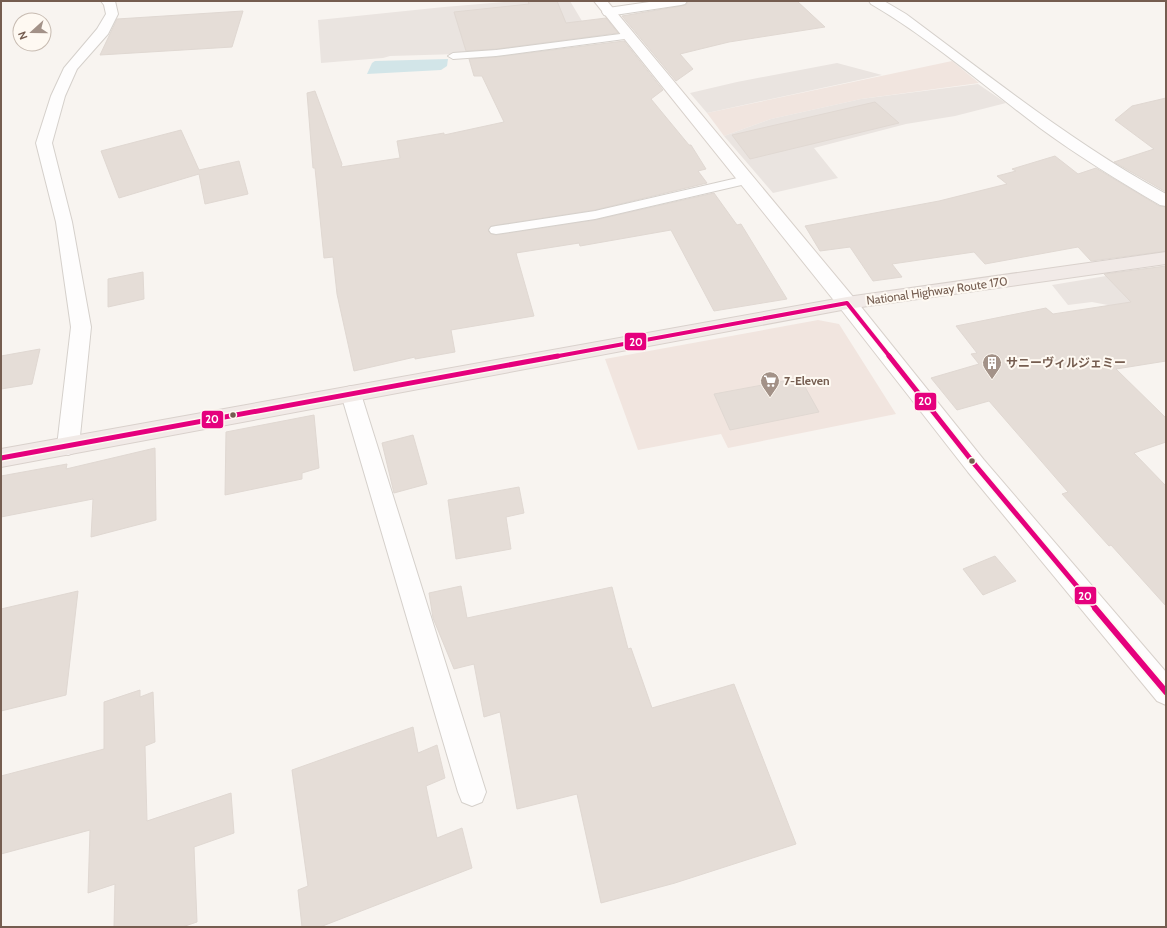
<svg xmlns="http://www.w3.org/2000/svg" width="1167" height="928" font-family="Cabin,'Noto Sans JP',sans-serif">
<rect width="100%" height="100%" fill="#f8f4f0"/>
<path fill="#f1e5df" d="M952,61L979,83L861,99L771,119L724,136L707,113Z
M818,320L839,324L896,414L728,448L721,434L638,450L605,359Z"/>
<path fill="#eae4e0" d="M516,1H570L582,21L598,37L459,54L390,56L383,58L321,63L318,20L444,7Z
M837,63L882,75L707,113L690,93L737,82Z
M978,84L1006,103L955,116L906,124L814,148L838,178L773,193L724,136L771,119L861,99Z
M1166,266V343L1134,310L1092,302L1068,305L1052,285Z"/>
<path fill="#d2e5e8" d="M448,59L447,66L441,70L367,74L372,63L375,61Z"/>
<path fill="#e5ddd7" stroke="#e0d8d2" d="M528,1H557L566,23L606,18L618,33L496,49L466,51L454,12L529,4Z
M688,1H797L825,27L729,42L680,54L693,69L676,81L622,16L681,6L686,5Z
M243,11L232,47L100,55L117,19Z
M624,41L663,90L651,99L689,145H691L706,169L698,171L707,183L595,210L491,226L488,231L491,234L496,235L595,220L714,193L737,225L741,224L787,299L714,311L671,230L580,246L579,243L516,253L534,316L451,330L455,352L415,359V357L354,371L337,294L333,257L324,258L315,168H313L307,93L315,91L342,164L341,167L400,158L397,141L444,133V135L504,122L482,76H474L469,59L496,57Z
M1166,98V192L1114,162L1154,149L1115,120L1132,106Z
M875,102L899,123L750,159L732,135Z
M181,130L199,170L239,161L248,194L205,204L199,174L119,198L101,151Z
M1055,156L1078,174L1096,168L1159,206L1166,207V251L1091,261L1078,247L985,264L974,252L892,264L902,277L873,281L850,247L820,251L805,226L939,201L1007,184L997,176L1016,171L1012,169Z
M1166,266V361L1116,369L1166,418V442L1134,453L1166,486V606L1111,545L1109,546L1062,494L1068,492L989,401L957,410L931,378L979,364L971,354L977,353L956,326L1046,308L1053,314L1131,302L1104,274Z
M143,272L144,299L108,307V279Z
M40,349L32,384L1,389V356Z
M800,378L819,412L730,430L714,394Z
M314,415L319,468L302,473V479L225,495L226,432Z
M413,435L427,484L394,493L382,443Z
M155,448L156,520L91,537L93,499L1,517V476L67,464L66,469Z
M519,487L524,513L506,517L511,549L456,559L448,500Z
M995,556L1016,581L983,595L963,569Z
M461,586L467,618L612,587L628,649L631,648L652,708L734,684L796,844L675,883L601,903L577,794L517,809L500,712L484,717L474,664L454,669L433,618L429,593Z
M78,591L66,695L1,711V609Z
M140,690V697L153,692L155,742L145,746L147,821L231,793L234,833L194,847L197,922L182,927H114L115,884L88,893L90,830L1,854V776L104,749V702Z
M413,727L418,753L437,745L445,778L426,786L437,838L462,828L472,868L320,927H302L298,890L308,886L292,770Z"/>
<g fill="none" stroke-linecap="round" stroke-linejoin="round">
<g stroke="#d5d0cb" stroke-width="2">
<path id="lane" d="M628,33L632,34L633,36L632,38L496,56L453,59L448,56L453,53L496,50Z
M746,176L750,177L752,180L750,183L595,219L496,234L491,233L489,230L491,227L496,226L595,211Z"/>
</g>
<g stroke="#d5d0cb" stroke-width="2">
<path id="street" d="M101,1H115L118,14L108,34L77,69L65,96L52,143L72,222L91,327L79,446L76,452L68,455L60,452L57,446L71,327L56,222L36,143L51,96L64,68L97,29L106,14L104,5Z
M656,1H687L685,4L681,5L608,16L604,15L602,12L604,9L608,8Z
M869,1H884L906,14C991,77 1074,144 1166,194V206L1160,205C1119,181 1078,156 1040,128C984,86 931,39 871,4Z
M351,386L358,388L361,394L486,792L482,802L472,806L462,802L458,792L341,394L344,388Z"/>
</g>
<g stroke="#d8d1cb" stroke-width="2">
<path id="secondary" d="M594,1H607L854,298L984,460L1166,672V705L1157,701L968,472L840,308Z"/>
</g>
<g stroke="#d9d1cc" stroke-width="2">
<path id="highway" d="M1166,252V264L847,309L1,467V449L847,297Z"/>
</g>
<use href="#lane" fill="#fefdfd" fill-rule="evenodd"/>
<use href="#street" fill="#fefdfd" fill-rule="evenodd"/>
<use href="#secondary" fill="#fefdfd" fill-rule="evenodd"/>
<use href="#highway" fill="#f1eae7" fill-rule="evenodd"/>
<g stroke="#fef9f2" stroke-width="6">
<path id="bus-1-far2" d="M847,303L890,357
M553,357L847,303"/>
</g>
<g stroke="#fef9f2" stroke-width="8">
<path id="bus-1-far1" d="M889,356L976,466L1096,609
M1,458L558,356"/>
</g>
<g stroke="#fef9f2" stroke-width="10">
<path id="bus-1" d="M1095,608L1166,692"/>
</g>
<use href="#bus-1-far2" stroke="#e5007d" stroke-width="4"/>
<use href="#bus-1-far1" stroke="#e5007d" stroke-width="5"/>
<use href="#bus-1" stroke="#e5007d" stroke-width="6"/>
</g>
<defs>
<g id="building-pin" transform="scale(1)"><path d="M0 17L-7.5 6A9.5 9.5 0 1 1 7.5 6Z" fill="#a39288" stroke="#fef9f2"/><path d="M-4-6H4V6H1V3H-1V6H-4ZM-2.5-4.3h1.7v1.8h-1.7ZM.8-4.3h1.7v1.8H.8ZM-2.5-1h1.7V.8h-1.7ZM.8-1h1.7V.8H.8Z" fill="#fff"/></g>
<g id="supermarket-pin" transform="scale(1)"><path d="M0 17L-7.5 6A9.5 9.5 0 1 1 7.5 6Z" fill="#a39288" stroke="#fef9f2"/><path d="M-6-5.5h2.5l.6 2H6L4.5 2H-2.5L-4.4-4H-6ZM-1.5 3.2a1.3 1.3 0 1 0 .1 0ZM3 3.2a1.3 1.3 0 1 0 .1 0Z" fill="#fff"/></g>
</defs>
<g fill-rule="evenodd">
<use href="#building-pin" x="992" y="363"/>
<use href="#supermarket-pin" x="770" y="381"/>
</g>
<g fill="#755d50" stroke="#fef9f2" stroke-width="1.5">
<circle cx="233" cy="415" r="3.5"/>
<circle cx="972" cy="461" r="3.5"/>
</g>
<g text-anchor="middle" stroke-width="4" stroke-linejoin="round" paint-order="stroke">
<g font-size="12" fill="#755d50" stroke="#fef9f2">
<text transform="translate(937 291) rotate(-8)" y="4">National Highway Route 170</text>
</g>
<g font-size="12" font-weight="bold" fill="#755d50" stroke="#fef9f2" text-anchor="start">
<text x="1006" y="367">サニーヴィルジェミー</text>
<text x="784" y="385">7-Eleven</text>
</g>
</g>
<g stroke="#fef9f2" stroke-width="1.5">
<rect x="624" y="332" width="23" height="19" rx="4" fill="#e5007d"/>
<rect x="914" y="392" width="23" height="19" rx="4" fill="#e5007d"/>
<rect x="201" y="410" width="23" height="19" rx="4" fill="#e5007d"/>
<rect x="1074" y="586" width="23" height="19" rx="4" fill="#e5007d"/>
</g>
<g font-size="11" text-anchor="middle" font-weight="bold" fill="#fff">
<text x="636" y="346">20</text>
<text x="925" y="405">20</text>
<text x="212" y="423">20</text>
<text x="1085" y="600">20</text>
</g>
<rect width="1167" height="928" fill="none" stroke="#755d50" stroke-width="4"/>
<g transform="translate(32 32) rotate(249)"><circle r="19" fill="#fef9f2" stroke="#c7bbb1"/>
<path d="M0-3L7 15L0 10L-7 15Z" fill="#a39288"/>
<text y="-6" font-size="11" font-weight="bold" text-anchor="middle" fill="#755d50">N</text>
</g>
</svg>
